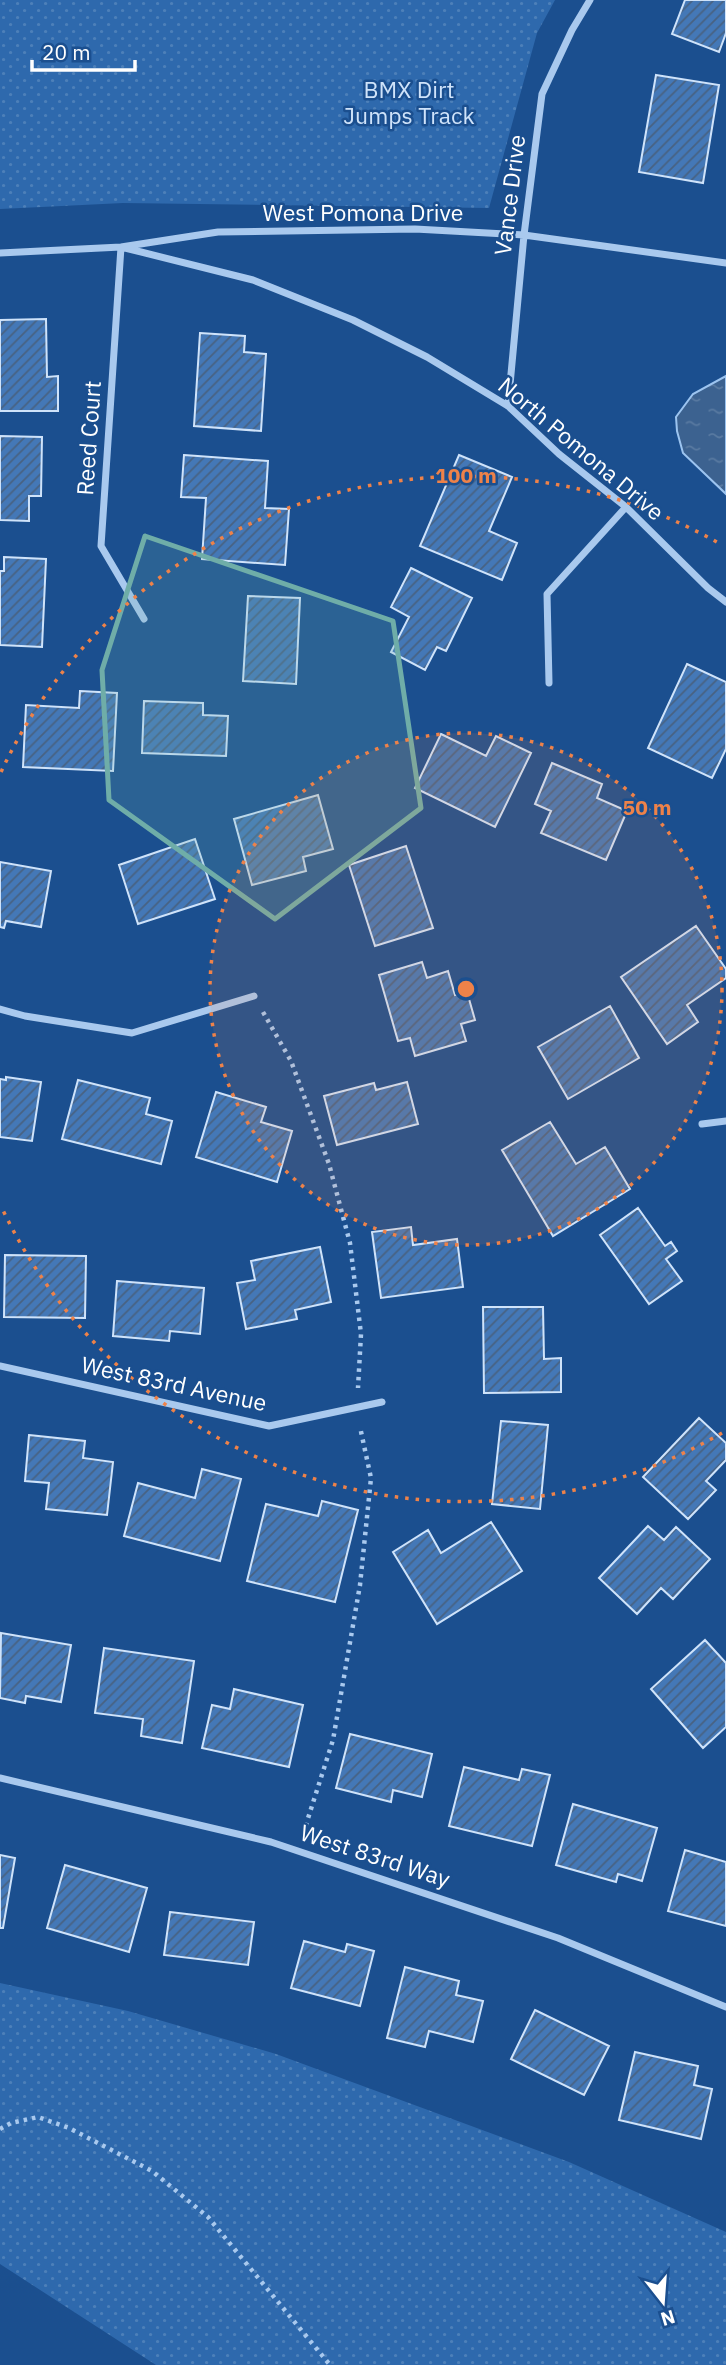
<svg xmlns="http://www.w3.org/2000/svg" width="726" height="2365" font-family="'IBM Plex Sans',sans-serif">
<defs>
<pattern id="grass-dots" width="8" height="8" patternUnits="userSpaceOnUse" patternTransform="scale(1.75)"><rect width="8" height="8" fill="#2e69ad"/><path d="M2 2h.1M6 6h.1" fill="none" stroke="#4d80b9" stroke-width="1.8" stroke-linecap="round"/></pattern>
<pattern id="water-ripples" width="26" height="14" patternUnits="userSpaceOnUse" patternTransform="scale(1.75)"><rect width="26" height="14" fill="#3c6290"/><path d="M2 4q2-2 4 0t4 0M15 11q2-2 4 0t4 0" fill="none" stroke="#597aa1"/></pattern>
<pattern id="building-hatch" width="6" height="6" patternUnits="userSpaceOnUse" patternTransform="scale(1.75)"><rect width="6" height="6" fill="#4478b7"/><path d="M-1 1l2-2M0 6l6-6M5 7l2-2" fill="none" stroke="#486282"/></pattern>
</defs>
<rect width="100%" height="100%" fill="#1b4f8f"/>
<path fill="url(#grass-dots)" d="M0,0H555L537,33L489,208L123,203L0,209Z
M0,1983L128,2011L276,2054L569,2162L726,2232V2365H156L0,2264Z"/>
<path fill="url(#water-ripples)" stroke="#9cc4f0" stroke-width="2" d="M726,376V494L683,453L677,431L676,417L693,394Z"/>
<path fill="url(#building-hatch)" stroke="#cfe3fa" stroke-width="2" d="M685,0H726V33L719,52L672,34Z
M656,75L719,85L703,183L639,172Z
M46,319L47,377L58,376V411H0V320Z
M200,333L245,336L244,352L266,354L261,431L194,426Z
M0,436L42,437L41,496H29V521L0,520Z
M184,455L268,461L265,508L289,509L285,565L202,559L206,498L181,497Z
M459,455L512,477L489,531L517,543L502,580L420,546Z
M4,557L46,559L42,647L0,645V571H4Z
M411,568L472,598L446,651L437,647L425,670L391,652L409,617L391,607Z
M248,596L300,598L296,684L243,681Z
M687,664L726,682V749L712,778L648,748Z
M80,691L117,693L113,771L23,767L26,705L79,708Z
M144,701L203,703V715L228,716L226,756L142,753Z
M441,734L486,756L496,736L531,753L495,827L415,788Z
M552,763L602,784L597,798L627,811L606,860L541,833L551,811L535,804Z
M318,795L333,849L303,857L306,871L252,885L234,819Z
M195,839L215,899L138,924L119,865Z
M406,846L433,928L375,946L349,865Z
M0,862L51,871L41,927L6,921L4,928L0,927Z
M696,926L726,969V978L687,1005L698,1022L667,1044L621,977Z
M422,962L427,978L448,971L455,995L467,992L475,1020L461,1024L466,1041L415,1056L410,1038L398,1041L379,975Z
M610,1006L639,1058L568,1099L538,1047Z
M6,1077L41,1082L32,1141L0,1137V1079L6,1080Z
M78,1080L150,1098L146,1114L172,1121L161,1164L62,1139Z
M407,1082L418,1124L337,1145L324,1096L374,1083L376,1090Z
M216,1092L266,1107L261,1122L292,1131L277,1182L196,1157Z
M550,1122L576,1164L605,1147L630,1189L553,1236L502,1150Z
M638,1208L665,1246L671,1242L677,1251L666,1259L682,1281L649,1304L600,1235Z
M411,1227L413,1245L457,1239L463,1287L381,1298L372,1232Z
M320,1247L331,1302L295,1310L297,1319L246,1329L237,1283L255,1280L251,1261Z
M5,1255L86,1256L85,1318L4,1317Z
M117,1281L204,1288L200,1334L170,1331L169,1341L113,1336Z
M483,1307H543L544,1359L561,1358V1392L484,1393Z
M699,1418L726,1443V1460L706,1481L716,1490L688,1519L643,1477Z
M501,1421L548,1425L540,1509L492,1504Z
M29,1435L85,1441L83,1458L113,1462L107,1515L46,1509L49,1483L25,1481Z
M202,1469L241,1479L220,1561L124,1536L138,1483L195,1498Z
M322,1501L358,1510L335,1602L247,1581L266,1504L318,1516Z
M491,1522L522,1571L437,1624L393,1552L428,1530L441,1553Z
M648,1526L664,1540L676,1527L710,1559L673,1599L661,1588L637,1614L599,1578Z
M1,1633L71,1645L61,1702L26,1696L25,1703L0,1698Z
M705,1640L726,1663V1727L703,1748L651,1689Z
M104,1648L194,1661L182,1743L141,1736L143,1719L95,1713Z
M234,1689L303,1705L289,1767L202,1748L212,1705L230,1709Z
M350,1734L432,1754L422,1797L393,1790L391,1802L336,1788Z
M464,1767L519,1780L522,1769L550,1775L532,1846L449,1826Z
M573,1804L657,1828L642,1881L618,1874L616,1882L556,1865Z
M685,1850L726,1862V1926L668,1911Z
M0,1855L15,1858L3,1928H0Z
M65,1865L147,1888L129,1952L47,1928Z
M170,1912L254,1922L248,1965L164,1955Z
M304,1941L345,1952L347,1944L374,1951L360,2006L291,1988Z
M405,1967L459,1981L456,1995L483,2001L473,2042L429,2031L425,2047L387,2038Z
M535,2010L609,2046L584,2095L511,2059Z
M635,2052L698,2066L694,2085L712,2089L701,2139L619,2120Z"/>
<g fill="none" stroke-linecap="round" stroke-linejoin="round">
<path stroke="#a9c9ee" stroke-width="4.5" stroke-dasharray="3.5 5" stroke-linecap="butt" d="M263,1012L291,1061L329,1164L350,1243L361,1334L358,1388
M303,1834L333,1740L360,1585L371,1478L360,1427
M0,2129L11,2123L38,2117L69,2128L152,2171L208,2217L330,2365"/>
<path stroke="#a9c9ee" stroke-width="7" d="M121,247L101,546L144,619
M125,248L253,280L353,320L427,357L508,406L559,454L626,507L708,588L726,602
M0,253L121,247L218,232L415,229L524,235L726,263
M508,406L524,235L542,94L572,30L590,0
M549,683L547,594L626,507
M0,1009L25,1016L132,1033L254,996
M702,1124L726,1121
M0,1366L269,1426L382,1402
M0,1778L271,1842L558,1938L726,2007"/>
</g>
<path fill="#6fada8" fill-opacity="0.2" stroke="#6fada8" stroke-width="5" stroke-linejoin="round" d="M145,536L393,621L421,808L275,919L109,800L102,670Z"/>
<circle cx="466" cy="989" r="256" fill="#ee8249" fill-opacity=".12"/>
<g fill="none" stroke="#ee8249" stroke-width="3.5" stroke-dasharray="3.5 7">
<circle cx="466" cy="989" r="256"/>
<path d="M722 1433A513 513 0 0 1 1 1206M1 772A513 513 0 0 1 722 545"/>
</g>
<g text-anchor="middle" stroke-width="5" stroke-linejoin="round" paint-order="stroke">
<g font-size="23" fill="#cfe3fa" stroke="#1b4f8f">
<text x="409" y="98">BMX Dirt<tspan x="409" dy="26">Jumps Track</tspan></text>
</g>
<g font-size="23" fill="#fff" stroke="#1b4f8f">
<text transform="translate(510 195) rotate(-83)" y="8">Vance Drive</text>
<text x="363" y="221">West Pomona Drive</text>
<text transform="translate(89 438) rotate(-86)" y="8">Reed Court</text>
<text transform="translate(581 449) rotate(40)" y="8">North Pomona Drive</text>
<text transform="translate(174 1384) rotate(12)" y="8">West 83rd Avenue</text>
<text transform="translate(375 1856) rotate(18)" y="8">West 83rd Way</text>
</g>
</g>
<circle cx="466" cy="989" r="10" fill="#ee8249" stroke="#1b4f8f" stroke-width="3.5"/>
<g font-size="21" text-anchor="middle" font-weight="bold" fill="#ee8249" stroke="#1b4f8f" stroke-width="5" stroke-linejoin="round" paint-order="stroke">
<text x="466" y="483">100 m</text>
<text x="647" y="815">50 m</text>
</g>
<g transform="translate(663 2302) rotate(163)" stroke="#1b4f8f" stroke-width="5" paint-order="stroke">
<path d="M0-5L12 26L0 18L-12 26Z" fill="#ffffff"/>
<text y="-10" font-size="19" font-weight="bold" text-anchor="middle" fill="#ffffff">N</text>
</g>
<path d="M32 60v10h103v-10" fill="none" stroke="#ffffff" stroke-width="3.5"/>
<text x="42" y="60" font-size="21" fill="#ffffff" stroke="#1b4f8f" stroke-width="5" paint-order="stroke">20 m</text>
</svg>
